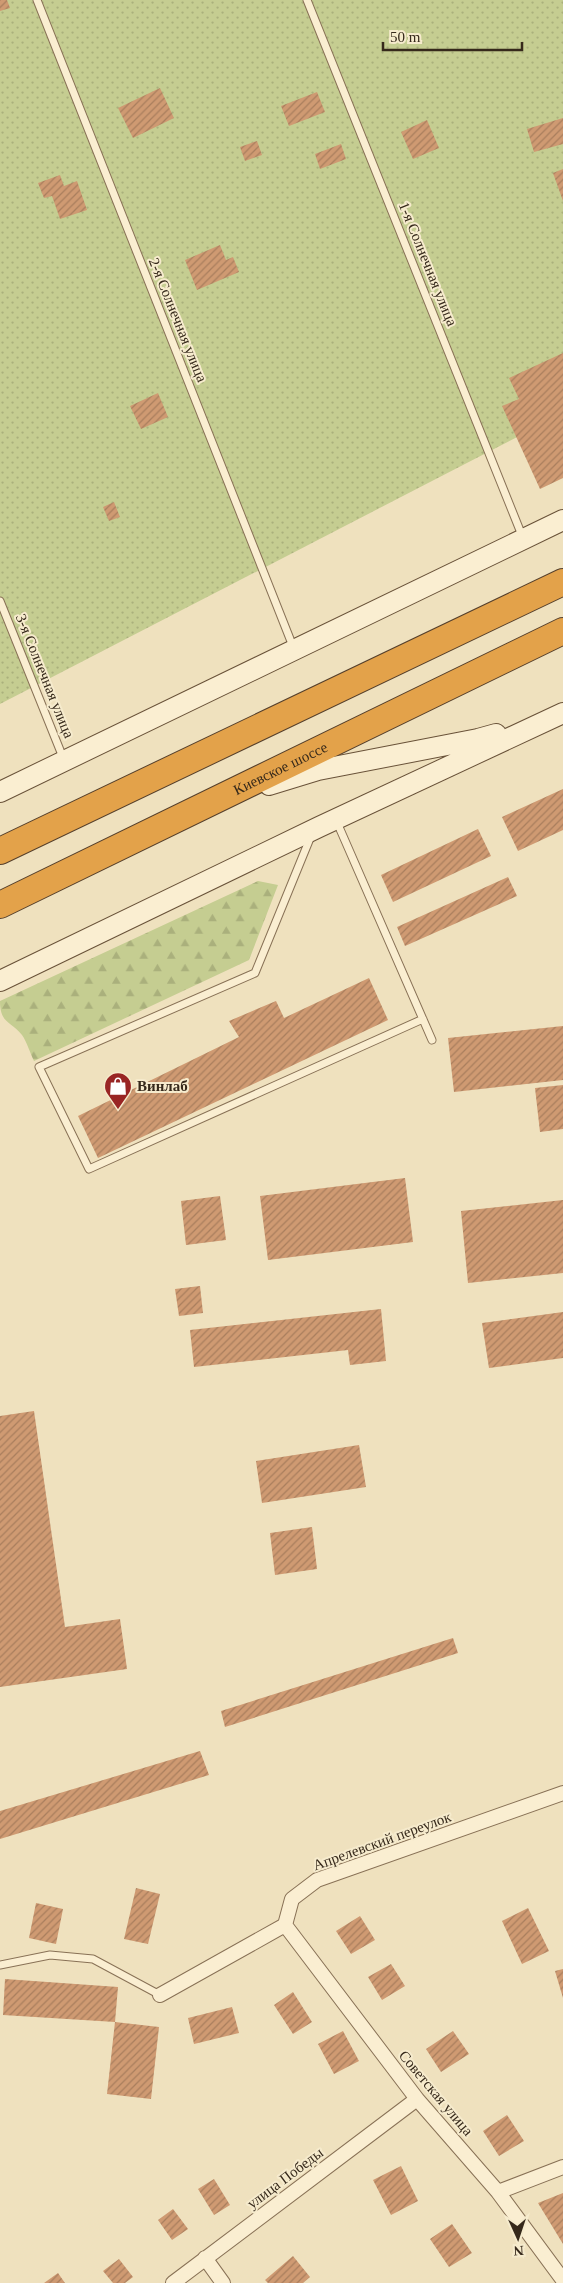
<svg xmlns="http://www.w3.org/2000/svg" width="563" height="2283" font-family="'Times New Roman',serif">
<defs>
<pattern id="grass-dots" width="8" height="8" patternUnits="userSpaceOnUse" patternTransform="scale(1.25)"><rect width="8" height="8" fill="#c5cd91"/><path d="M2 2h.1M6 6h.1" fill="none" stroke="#aab07c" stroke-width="1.8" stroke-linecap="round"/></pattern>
<pattern id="forest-firs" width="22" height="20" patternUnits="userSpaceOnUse" patternTransform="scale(1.25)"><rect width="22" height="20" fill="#c5cd91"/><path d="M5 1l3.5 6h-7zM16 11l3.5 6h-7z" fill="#aab07c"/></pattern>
<pattern id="building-hatch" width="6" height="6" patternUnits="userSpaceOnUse" patternTransform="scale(1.25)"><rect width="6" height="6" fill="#cf9a72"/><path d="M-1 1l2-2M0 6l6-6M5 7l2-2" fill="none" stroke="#a97e5d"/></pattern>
</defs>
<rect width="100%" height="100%" fill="#efe1be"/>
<path fill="url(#grass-dots)" d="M0,0H563V371L525,433L0,704Z"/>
<path fill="url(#forest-firs)" d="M258,881L278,885L249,960L34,1061C30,1053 27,1042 22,1035C11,1021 0,1024 0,1001Z"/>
<path fill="url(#building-hatch)" d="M0,0H7L10,8L0,11Z
M160,88L174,118L133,138L118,108Z
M317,92L325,112L289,126L281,106Z
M563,118V144L534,152L527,129Z
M427,120L439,148L413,159L401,132Z
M257,141L262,155L245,161L240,147Z
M341,144L346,159L320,169L315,154Z
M563,169V201L553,173Z
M60,175L64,186L77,181L87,210L60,219L52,196L44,198L38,183Z
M220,245L226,260L233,257L239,272L197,290L185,260Z
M563,353V478L540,489L502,406L519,399L509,378Z
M158,393L168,417L141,429L130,406Z
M114,502L120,517L109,521L103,507Z
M563,789V830L518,851L502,817Z
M478,829L491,856L393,902L381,875Z
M508,877L517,896L405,946L397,927Z
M369,978L388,1020L98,1158L78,1116L239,1037L229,1021L276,1001L284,1018Z
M563,1026V1080L454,1092L448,1038Z
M563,1085V1129L540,1132L535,1088Z
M405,1178L413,1242L268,1260L260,1196Z
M220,1196L226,1240L186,1245L181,1201Z
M563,1200V1273L468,1283L461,1211Z
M200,1286L203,1313L179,1316L175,1289Z
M381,1309L386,1361L350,1365L348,1350L194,1367L190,1330Z
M563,1312V1358L489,1368L482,1323Z
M34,1411L65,1627L120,1619L127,1669L0,1687V1416Z
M359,1445L366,1487L262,1503L256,1461Z
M312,1527L317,1569L275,1575L270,1533Z
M453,1638L458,1653L225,1727L221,1711Z
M200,1751L209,1775L0,1839V1811Z
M136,1888L160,1894L148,1944L124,1939Z
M36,1903L63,1909L56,1944L29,1938Z
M528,1908L549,1951L522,1964L502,1921Z
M360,1916L375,1940L351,1954L336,1931Z
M391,1964L405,1986L382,2000L368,1977Z
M563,1969V1998L555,1971Z
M5,1979L118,1987L115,2022L3,2015Z
M293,1992L312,2022L293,2034L274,2005Z
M232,2007L239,2033L194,2044L188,2018Z
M115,2022L159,2027L151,2099L107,2094Z
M343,2031L359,2061L334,2074L318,2044Z
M453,2031L469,2054L441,2072L426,2049Z
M507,2115L524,2141L499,2156L483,2131Z
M401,2166L418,2201L391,2215L373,2180Z
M214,2179L230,2205L214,2215L198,2189Z
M563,2193V2244L538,2203Z
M173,2209L188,2229L172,2240L158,2220Z
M452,2224L472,2253L449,2267L430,2239Z
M293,2256L310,2277L303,2283H268L265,2280Z
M119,2259L133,2277L125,2283H113L103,2271Z
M58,2273L65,2283H44Z"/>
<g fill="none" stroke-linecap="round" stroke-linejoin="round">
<g stroke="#887156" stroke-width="9">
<path id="lane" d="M37,0L294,649
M307,0L523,538
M0,601L64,760
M336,820L432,1040
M311,836L255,973L39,1067L89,1169L423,1019
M0,1965L50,1955L93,1959L160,1995"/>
</g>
<g stroke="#887156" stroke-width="16">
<path id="street" d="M285,1925L417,2099L498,2192L563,2280
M160,1995L285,1925L292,1899L317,1880L563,1793
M498,2192L563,2167
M205,2258L223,2283
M173,2283L417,2099"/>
</g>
<g stroke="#695239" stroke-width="22">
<path id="secondary" d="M269,785L318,770L478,739L496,734
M0,792L563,520
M0,981L319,827L563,713"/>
</g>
<g stroke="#553f2b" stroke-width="28">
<g id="highway">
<path d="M0,851L563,582"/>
<path id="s1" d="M0,905L563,631"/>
</g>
</g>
<use href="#lane" stroke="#faeed1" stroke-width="7"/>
<use href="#street" stroke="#faeed1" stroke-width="14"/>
<use href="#secondary" stroke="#faeed1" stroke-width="20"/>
<use href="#highway" stroke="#e3a24a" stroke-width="26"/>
</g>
<defs>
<g id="shop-pin" transform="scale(1.4375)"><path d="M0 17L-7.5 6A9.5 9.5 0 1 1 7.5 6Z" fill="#992524" stroke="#f6ebcd"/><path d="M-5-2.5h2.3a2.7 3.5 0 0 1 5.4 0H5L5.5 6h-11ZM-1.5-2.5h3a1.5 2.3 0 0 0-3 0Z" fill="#fff"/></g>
</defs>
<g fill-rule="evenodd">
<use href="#shop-pin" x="118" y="1086"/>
</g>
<g text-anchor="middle" stroke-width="4" stroke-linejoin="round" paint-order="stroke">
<g font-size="15" fill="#36291b" stroke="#f6ebcd">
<text transform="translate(428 264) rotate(68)" y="5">1-я Солнечная улица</text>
<text transform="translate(178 320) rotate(68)" y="5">2-я Солнечная улица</text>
<text transform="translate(45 676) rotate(68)" y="5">3-я Солнечная улица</text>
<text dy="5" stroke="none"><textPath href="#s1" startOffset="312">Киевское шоссе</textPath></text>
<text transform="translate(382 1841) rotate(-20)" y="5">Апрелевский переулок</text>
<text transform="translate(436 2093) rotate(50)" y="5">Советская улица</text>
<text transform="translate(285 2178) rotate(-37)" y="5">улица Победы</text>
</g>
<g font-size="15" font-weight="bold" fill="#36291b" stroke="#f6ebcd" text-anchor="start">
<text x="137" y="1091">Винлаб</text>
</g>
</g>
<g transform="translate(518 2238) rotate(177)" stroke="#f6ebcd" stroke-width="4" paint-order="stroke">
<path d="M0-4L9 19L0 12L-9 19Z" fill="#36291b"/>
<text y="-8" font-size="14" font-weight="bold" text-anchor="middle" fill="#36291b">N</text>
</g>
<path d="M383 42v8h139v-8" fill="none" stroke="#36291b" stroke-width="2.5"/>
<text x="390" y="42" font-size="15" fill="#36291b" stroke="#f6ebcd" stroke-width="4" paint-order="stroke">50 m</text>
</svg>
